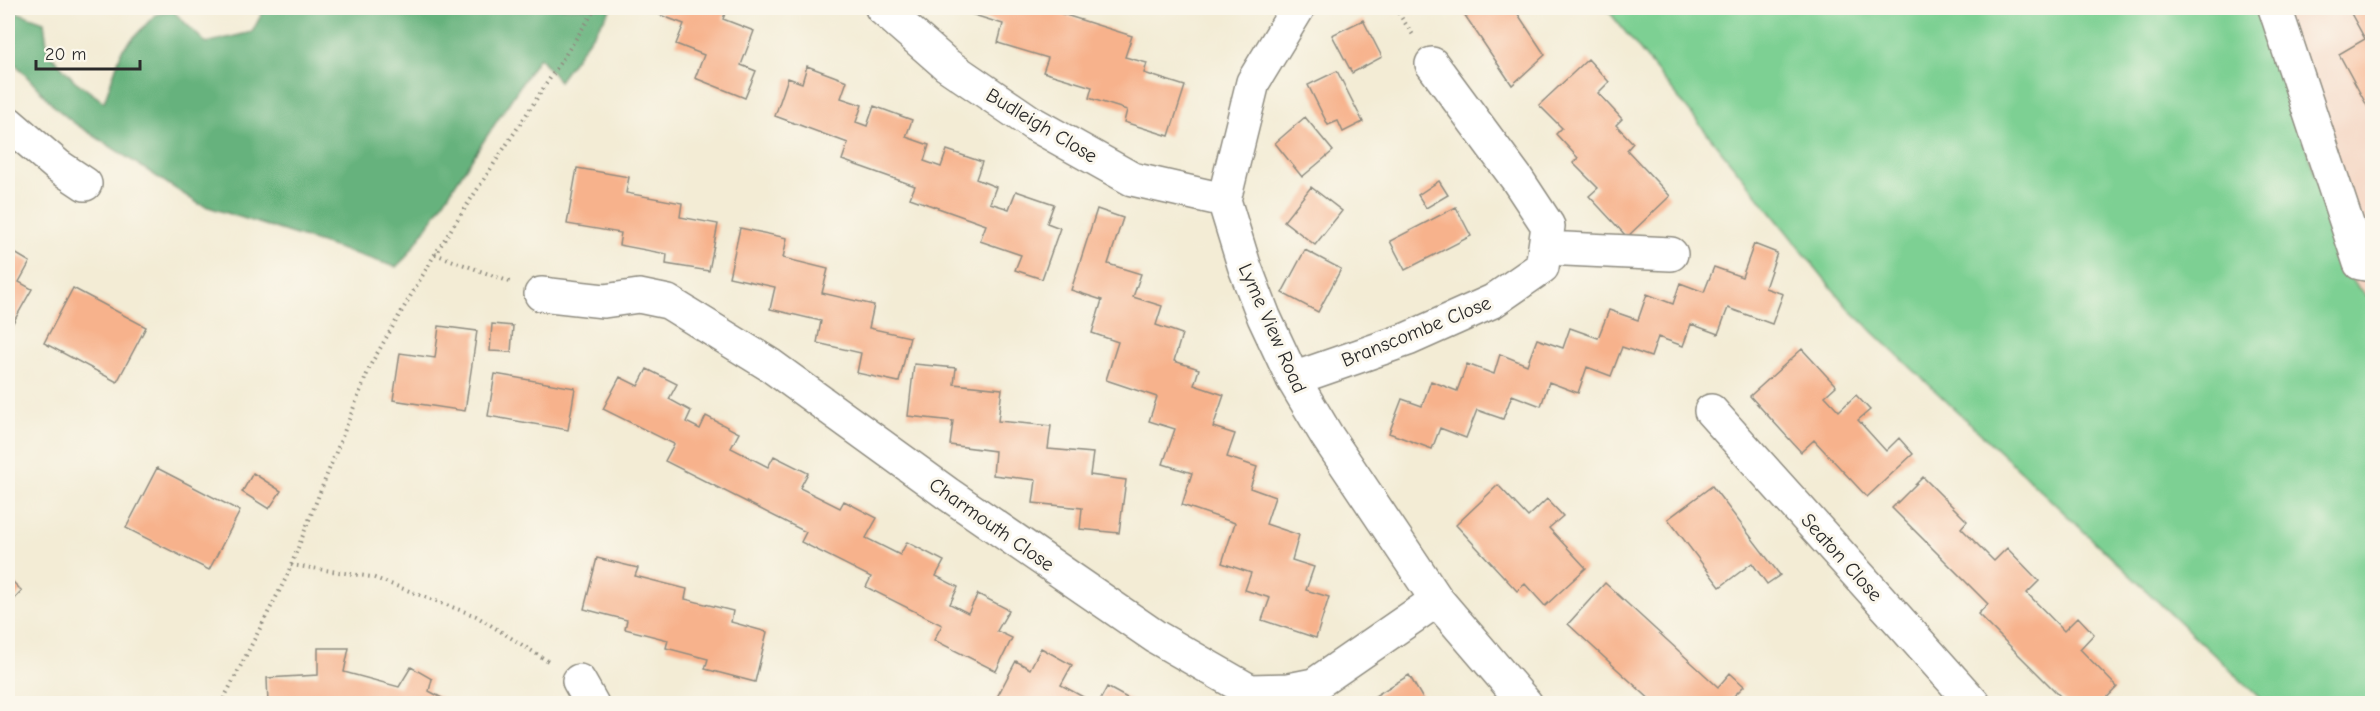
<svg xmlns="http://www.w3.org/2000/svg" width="2380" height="711" font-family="'Comic Neue',sans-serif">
<rect width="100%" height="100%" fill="#fbf7ec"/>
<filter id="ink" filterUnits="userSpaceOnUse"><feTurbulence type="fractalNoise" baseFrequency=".0167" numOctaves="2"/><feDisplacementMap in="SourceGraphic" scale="12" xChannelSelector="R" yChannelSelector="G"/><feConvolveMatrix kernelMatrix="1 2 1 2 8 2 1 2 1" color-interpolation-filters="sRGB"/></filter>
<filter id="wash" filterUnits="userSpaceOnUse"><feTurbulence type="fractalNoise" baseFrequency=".008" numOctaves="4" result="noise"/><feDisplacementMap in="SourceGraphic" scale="24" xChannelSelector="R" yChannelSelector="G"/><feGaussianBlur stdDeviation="1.35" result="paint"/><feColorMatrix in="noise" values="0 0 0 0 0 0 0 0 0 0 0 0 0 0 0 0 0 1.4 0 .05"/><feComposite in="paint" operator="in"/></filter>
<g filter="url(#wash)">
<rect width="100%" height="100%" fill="#f3ecd5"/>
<path fill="#f4d3c0" d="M2261,8H2372V301L2348,276Z"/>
<path fill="#7dd093" stroke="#547e5f" stroke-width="1.5" d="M1606,8H2261L2348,276L2372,301V703H2265L1848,308Z"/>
<path fill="#66b27d" stroke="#486e54" stroke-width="1.5" d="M265,8H612L559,81L539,57L427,227L406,257L396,267L199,204L74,123L56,108L8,56V9L44,22L48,52L75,81L104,102L122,50L155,15L172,10L206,43L252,32Z"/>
<g id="blocks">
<path fill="#f7b28c" d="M663,8H727L723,19L754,31L741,65L756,71L745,98L695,78L704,55L676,44L684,24L660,15Z
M959,8H1057L1056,12L1132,36L1125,57L1147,63L1144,73L1185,86L1169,136L1124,122L1127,110L1089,98L1092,87L1043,72L1048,58L998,43L1003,24L958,10Z
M1460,8H1514L1545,55L1512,85Z
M2348,8H2372V115L2339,54L2365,39Z
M1363,20L1382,57L1352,73L1332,35Z
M1588,59L1609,82L1598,93L1622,119L1616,125L1633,143L1627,150L1670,196L1627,237L1589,196L1598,188L1573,163L1578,158L1556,134L1562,128L1539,105Z
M807,66L847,81L841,98L862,105L856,122L867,126L874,106L912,120L906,137L929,145L924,161L941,167L947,150L982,162L976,179L996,187L990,203L1009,209L1016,191L1054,204L1047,223L1060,228L1042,279L1015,270L1021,255L980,241L986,225L910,198L915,186L842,160L848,143L775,116L788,78L802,83Z
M1337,71L1363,122L1343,132L1338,121L1328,125L1308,85Z
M1305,117L1333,151L1302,177L1275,143Z
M577,168L629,177L626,193L682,203L680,217L718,224L709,271L666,264L667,254L619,245L621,233L567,224Z
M1439,181L1448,195L1426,208L1418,195Z
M1311,187L1342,211L1315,245L1284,221Z
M1456,207L1471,236L1405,270L1390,241Z
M1097,209L1123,218L1108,264L1141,274L1133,297L1162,306L1156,325L1182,334L1174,361L1199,369L1194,385L1224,395L1213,427L1235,434L1227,457L1257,467L1250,488L1275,497L1266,524L1299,535L1292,560L1314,567L1306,590L1329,597L1316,638L1262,620L1270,598L1245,590L1251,573L1222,563L1235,523L1182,505L1192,473L1163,464L1175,429L1149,421L1157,397L1106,380L1118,342L1092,333L1102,300L1071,290Z
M740,228L787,238L783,258L828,269L822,293L874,305L869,328L910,337L899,382L857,373L861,353L817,343L821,321L770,309L775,287L729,277Z
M1754,244L1777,253L1765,288L1783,294L1772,324L1728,308L1718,334L1691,324L1683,346L1658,337L1651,357L1622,347L1611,376L1587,367L1578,393L1549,382L1541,406L1512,395L1503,419L1477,410L1466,438L1440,428L1432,449L1389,433L1402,399L1422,406L1431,381L1457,391L1467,364L1494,374L1500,354L1527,365L1537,339L1563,348L1570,328L1598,338L1609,310L1638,320L1647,294L1673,304L1680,283L1704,292L1714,267L1742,277Z
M8,249L30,262L19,282L32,289L10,328L8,327Z
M1305,250L1341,269L1318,312L1282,293Z
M73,288L146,327L117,382L44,343Z
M492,324L513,326L511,352L490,351Z
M439,326L477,331L465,411L393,400L400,353L435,358Z
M1802,349L1836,386L1825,396L1839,411L1856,395L1870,410L1858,420L1886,451L1899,438L1913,454L1867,497L1814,440L1801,452L1750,396Z
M914,364L956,368L954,384L1002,389L998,421L1051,426L1048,449L1093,453L1090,475L1126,480L1119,533L1080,529L1082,508L1033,503L1036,480L993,475L995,451L950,445L953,421L908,416Z
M647,369L677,384L669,399L691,411L686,422L700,429L706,416L739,433L731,448L768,467L774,456L808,473L800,488L840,508L844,501L877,518L866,538L900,555L907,542L944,561L936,576L958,587L950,604L968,613L978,594L1009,610L997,631L1012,638L996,671L934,640L942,625L866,587L871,577L801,542L806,532L665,461L674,444L603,409L620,377L638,386Z
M495,374L575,388L568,430L488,416Z
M157,468L240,511L209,570L126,528Z
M253,473L281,491L269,509L242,492Z
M1923,477L1967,521L1961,528L1994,561L2007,548L2039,581L2027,593L2064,631L2078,617L2094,634L2080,649L2117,687L2101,704H2068L1978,614L1988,604L1892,508Z
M1498,485L1528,517L1547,499L1563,516L1549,528L1586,568L1545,606L1525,584L1517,591L1456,525Z
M1712,486L1780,575L1767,584L1752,563L1720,587L1668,519Z
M597,558L638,568L635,576L687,589L685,599L733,611L731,622L767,632L755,682L705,669L708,659L666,648L668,640L625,629L627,620L584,609Z
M8,577L22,591L8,606Z
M1605,583L1718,687L1730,673L1744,686L1729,701L1732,704H1655L1568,624Z
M318,648H349L344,672L399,687L411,667L432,679L429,691L453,704H268L267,678L318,675Z
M1041,648L1072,665L1061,685L1096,704H1000L995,701L1016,661L1030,669Z
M1409,675L1426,704H1362Z
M1107,687L1138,704H1098Z"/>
</g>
</g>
<g filter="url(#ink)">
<use href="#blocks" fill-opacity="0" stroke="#8f8c80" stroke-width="1.5"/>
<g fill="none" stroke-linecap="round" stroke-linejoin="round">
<g stroke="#8f8c80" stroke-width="36">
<path id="minor" d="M882,8L947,65L1032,123L1132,179L1224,200
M1298,8L1253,82L1224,200L1244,265L1264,317L1293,379L1327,436L1437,600L1526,704
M2275,8L2360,263L2372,265
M8,123L58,166L85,184
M1545,248L1671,254
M541,294L604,301L639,296L668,302L770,365L948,494L1156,637L1250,691L1289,690L1314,685L1437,600
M1293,379L1408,339L1493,301L1542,267L1548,226L1517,179L1432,64
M1711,411L1974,704
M579,681L592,704"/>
</g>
<path stroke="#8f8c80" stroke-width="4" stroke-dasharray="1.5 4.5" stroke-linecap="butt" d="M1395,8L1413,35
M435,254L510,282
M291,565L372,577L476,616L551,663
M221,704L286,578L371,364L435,254L596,8"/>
<use href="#minor" stroke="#fff" stroke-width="33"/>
</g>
</g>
<g text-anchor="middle" stroke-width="6" stroke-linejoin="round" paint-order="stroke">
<g font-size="20" fill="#2b2b2b" stroke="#fbf7ec">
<text transform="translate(1042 125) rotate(31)" y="7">Budleigh Close</text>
<text transform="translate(1273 328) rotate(66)" y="7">Lyme View Road</text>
<text transform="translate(1416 331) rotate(-22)" y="7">Branscombe Close</text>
<text transform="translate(992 524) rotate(35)" y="7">Charmouth Close</text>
<text transform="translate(1842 557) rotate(48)" y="7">Seaton Close</text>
</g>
</g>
<rect width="2380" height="711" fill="none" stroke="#fbf7ec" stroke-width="30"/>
<path d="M36 60v9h104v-9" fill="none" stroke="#2b2b2b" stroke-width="3"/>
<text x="45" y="60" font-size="18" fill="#2b2b2b" stroke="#fbf7ec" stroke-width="4.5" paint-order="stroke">20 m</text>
</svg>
